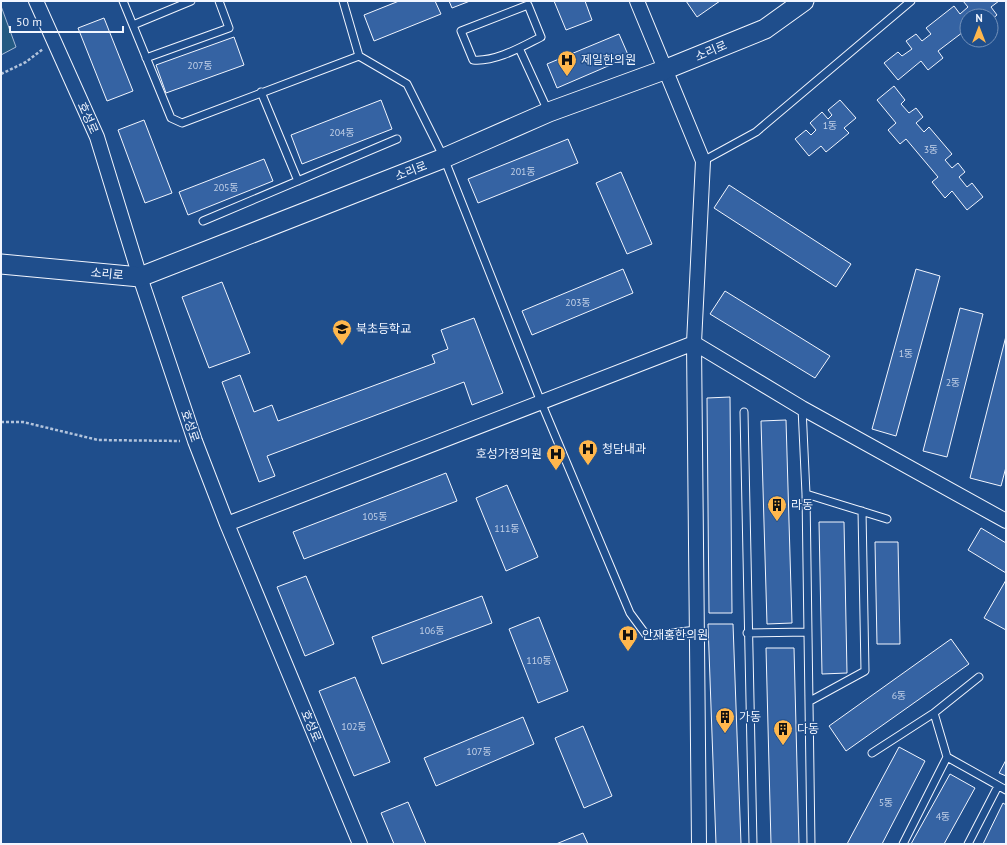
<svg xmlns="http://www.w3.org/2000/svg" width="1007" height="845" font-family="'PT Sans','Noto Sans KR',sans-serif">
<rect width="100%" height="100%" fill="#1f4e8c"/>
<path fill="#245a82" stroke="#a8bbd7" d="M1,6L16,47L1,55Z"/>
<path fill="#3563a3" stroke="#f2f6ff" d="M399,1H435L441,14L374,41L364,15Z
M449,1H470L452,8Z
M554,1H585L592,20L566,30Z
M686,1H720L697,17Z
M963,1H999L991,7L997,15L991,20V16H967V29L938,51L943,58L928,70L921,61L898,80L884,63L898,52L902,56L912,49L906,41L916,34L922,41L931,34L926,28L954,6L960,14L968,7Z
M104,18L133,91L107,101L78,28Z
M619,34L629,57L557,88L547,64Z
M234,37L244,65L166,93L156,65Z
M894,86L905,100L901,104L909,113L916,108L923,117L916,123L924,132L929,127L952,154L945,160L952,168L958,163L965,172L959,177L967,187L972,183L983,197L967,210L952,191L945,198L932,182L938,177L906,139L900,144L888,130L896,123L877,100Z
M381,100L392,129L302,164L291,135Z
M840,100L856,118L844,128L849,133L826,152L821,146L809,156L795,139L806,130L811,135L816,130L810,123L822,112L828,119L832,115L828,110Z
M144,120L172,193L145,203L118,130Z
M568,139L578,163L478,203L468,179Z
M264,159L273,181L188,215L179,192Z
M621,172L652,244L627,254L596,183Z
M729,185L851,264L836,287L714,208Z
M623,269L633,293L532,335L522,311Z
M916,269L940,276L896,436L872,429Z
M222,282L250,353L209,368L182,297Z
M725,291L830,356L815,378L710,314Z
M960,308L983,314L947,457L923,451Z
M474,318L503,393L472,405L464,382L267,456L275,476L259,482L222,382L240,375L254,412L272,405L278,421L435,363L432,355L448,349L441,330Z
M1006,336V467L1001,486L970,478Z
M730,397L732,613H709L707,398Z
M786,420L792,623L767,624L761,421Z
M446,473L457,501L304,559L293,532Z
M507,485L538,557L506,571L476,498Z
M819,522H844L847,673L822,674Z
M981,528L1006,543V573L968,550Z
M875,542H898L900,644H877Z
M306,576L334,644L305,656L277,587Z
M1006,580V630L984,618Z
M482,596L492,623L382,664L372,637Z
M539,617L568,691L538,703L509,629Z
M708,624H733L741,844H716Z
M951,639L969,664L846,751L829,726Z
M766,648H794L799,844H771Z
M355,677L390,762L354,776L319,691Z
M523,717L534,744L436,786L424,758Z
M583,726L612,796L584,808L555,738Z
M899,747L925,761L882,844H847Z
M1006,760V776L999,773Z
M950,774L975,788L944,844H911Z
M408,802L426,844H394L381,813Z
M1003,803L1006,805V844H983Z
M583,833L588,844H556Z"/>
<g fill="none" stroke-linecap="round" stroke-linejoin="round">
<g stroke="#f2f6ff" stroke-width="9">
<path id="lane" d="M123,1L171,118L182,123L359,56
M343,1L359,56L407,84L444,158L541,402L630,613L647,636L696,630
M528,5L541,37C521,47 496,62 473,60L461,31Z
M133,25L191,1
M519,48L548,111
M146,58L229,28L219,1
M261,92L298,181
M703,161L756,132L911,1
M203,221L397,139
M802,408L806,494L811,844
M744,412L753,844
M806,494L887,519
M747,633L808,632
M810,701L865,671L862,511
M934,713L947,757L1006,790
M872,753L934,713L979,677
M903,844L947,757
M968,844L998,786"/>
</g>
<g stroke="#f2f6ff" stroke-width="16">
<path id="street" d="M36,1L97,137L140,277L195,441L227,524L360,844
M637,1L703,161L694,343L699,844
M227,524L694,343L802,408L1006,521"/>
</g>
<g stroke="#f2f6ff" stroke-width="21">
<path id="secondary" d="M1,264L140,277L444,158L549,112L664,70L765,29L804,1"/>
</g>
<path stroke="#b3c4dc" stroke-width="2.5" stroke-dasharray="3 2" stroke-linecap="butt" d="M1,74L26,62L43,49
M1,422H23L98,440L180,441"/>
<use href="#lane" stroke="#1f4e8c" stroke-width="7"/>
<use href="#street" stroke="#1f4e8c" stroke-width="14"/>
<use href="#secondary" stroke="#1f4e8c" stroke-width="19"/>
</g>
<defs>
<g id="hospital-pin" transform="scale(1)"><path d="M0 17L-7.5 6A9.5 9.5 0 1 1 7.5 6Z" fill="#ffb74d" stroke="#1f4e8c"/><path d="M-5-5h3v3.5h4V-5h3V5h-3V1.5h-4V5h-3Z" fill="#111"/></g>
<g id="school-pin" transform="scale(1)"><path d="M0 17L-7.5 6A9.5 9.5 0 1 1 7.5 6Z" fill="#ffb74d" stroke="#1f4e8c"/><path d="M0-5L7-2L0 1L-7-2ZM-4 1L0 2.5L4 1V4Q0 6-4 4Z" fill="#111"/></g>
<g id="building-pin" transform="scale(1)"><path d="M0 17L-7.5 6A9.5 9.5 0 1 1 7.5 6Z" fill="#ffb74d" stroke="#1f4e8c"/><path d="M-4-6H4V6H1V3H-1V6H-4ZM-2.5-4.3h1.7v1.8h-1.7ZM.8-4.3h1.7v1.8H.8ZM-2.5-1h1.7V.8h-1.7ZM.8-1h1.7V.8H.8Z" fill="#111"/></g>
</defs>
<g fill-rule="evenodd">
<use href="#hospital-pin" x="567" y="60"/>
<use href="#school-pin" x="342" y="329"/>
<use href="#hospital-pin" x="588" y="449"/>
<use href="#hospital-pin" x="556" y="454"/>
<use href="#building-pin" x="777" y="505"/>
<use href="#hospital-pin" x="628" y="635"/>
<use href="#building-pin" x="725" y="717"/>
<use href="#building-pin" x="783" y="729"/>
</g>
<g text-anchor="middle" stroke-width="3" stroke-linejoin="round" paint-order="stroke">
<g font-size="10" fill="#c3d1e8">
<text x="200" y="69">207동</text>
<text x="830" y="129">1동</text>
<text x="342" y="136">204동</text>
<text x="931" y="153">3동</text>
<text x="523" y="175">201동</text>
<text x="226" y="191">205동</text>
<text x="578" y="306">203동</text>
<text x="906" y="357">1동</text>
<text x="953" y="386">2동</text>
<text x="375" y="520">105동</text>
<text x="507" y="532">111동</text>
<text x="432" y="634">106동</text>
<text x="539" y="664">110동</text>
<text x="899" y="699">6동</text>
<text x="354" y="730">102동</text>
<text x="479" y="755">107동</text>
<text x="886" y="806">5동</text>
<text x="943" y="820">4동</text>
</g>
<g font-size="12" fill="#f2f6ff" stroke="#1f4e8c">
<text transform="translate(711 51) rotate(-23)" y="4">소리로</text>
<text transform="translate(88 118) rotate(66)" y="4">호성로</text>
<text transform="translate(411 171) rotate(-21)" y="4">소리로</text>
<text transform="translate(107 274) rotate(5)" y="4">소리로</text>
<text transform="translate(190 426) rotate(71)" y="4">호성로</text>
<text transform="translate(311 726) rotate(67)" y="4">호성로</text>
</g>
<g font-size="12" fill="#f2f6ff" stroke="#1f4e8c" text-anchor="start">
<text x="581" y="64">제일한의원</text>
<text x="356" y="333">북초등학교</text>
<text x="602" y="453">청담내과</text>
<text x="542" y="458" text-anchor="end">호성가정의원</text>
<text x="791" y="509">라동</text>
<text x="642" y="639">안재홍한의원</text>
<text x="739" y="721">가동</text>
<text x="797" y="733">다동</text>
</g>
</g>
<rect width="1007" height="845" fill="none" stroke="#f2f6ff" stroke-width="4"/>
<g transform="translate(979 28)"><circle r="19" fill="#1f4e8c" stroke="#7391ba"/>
<path d="M0-3L7 15L0 10L-7 15Z" fill="#ffb74d"/>
<text y="-6" font-size="11" font-weight="bold" text-anchor="middle" fill="#f2f6ff">N</text>
</g>
<path d="M10 26v6h113v-6" fill="none" stroke="#f2f6ff" stroke-width="2"/>
<text x="16" y="26" font-size="12" fill="#f2f6ff" stroke="#1f4e8c" stroke-width="3" paint-order="stroke">50 m</text>
</svg>
